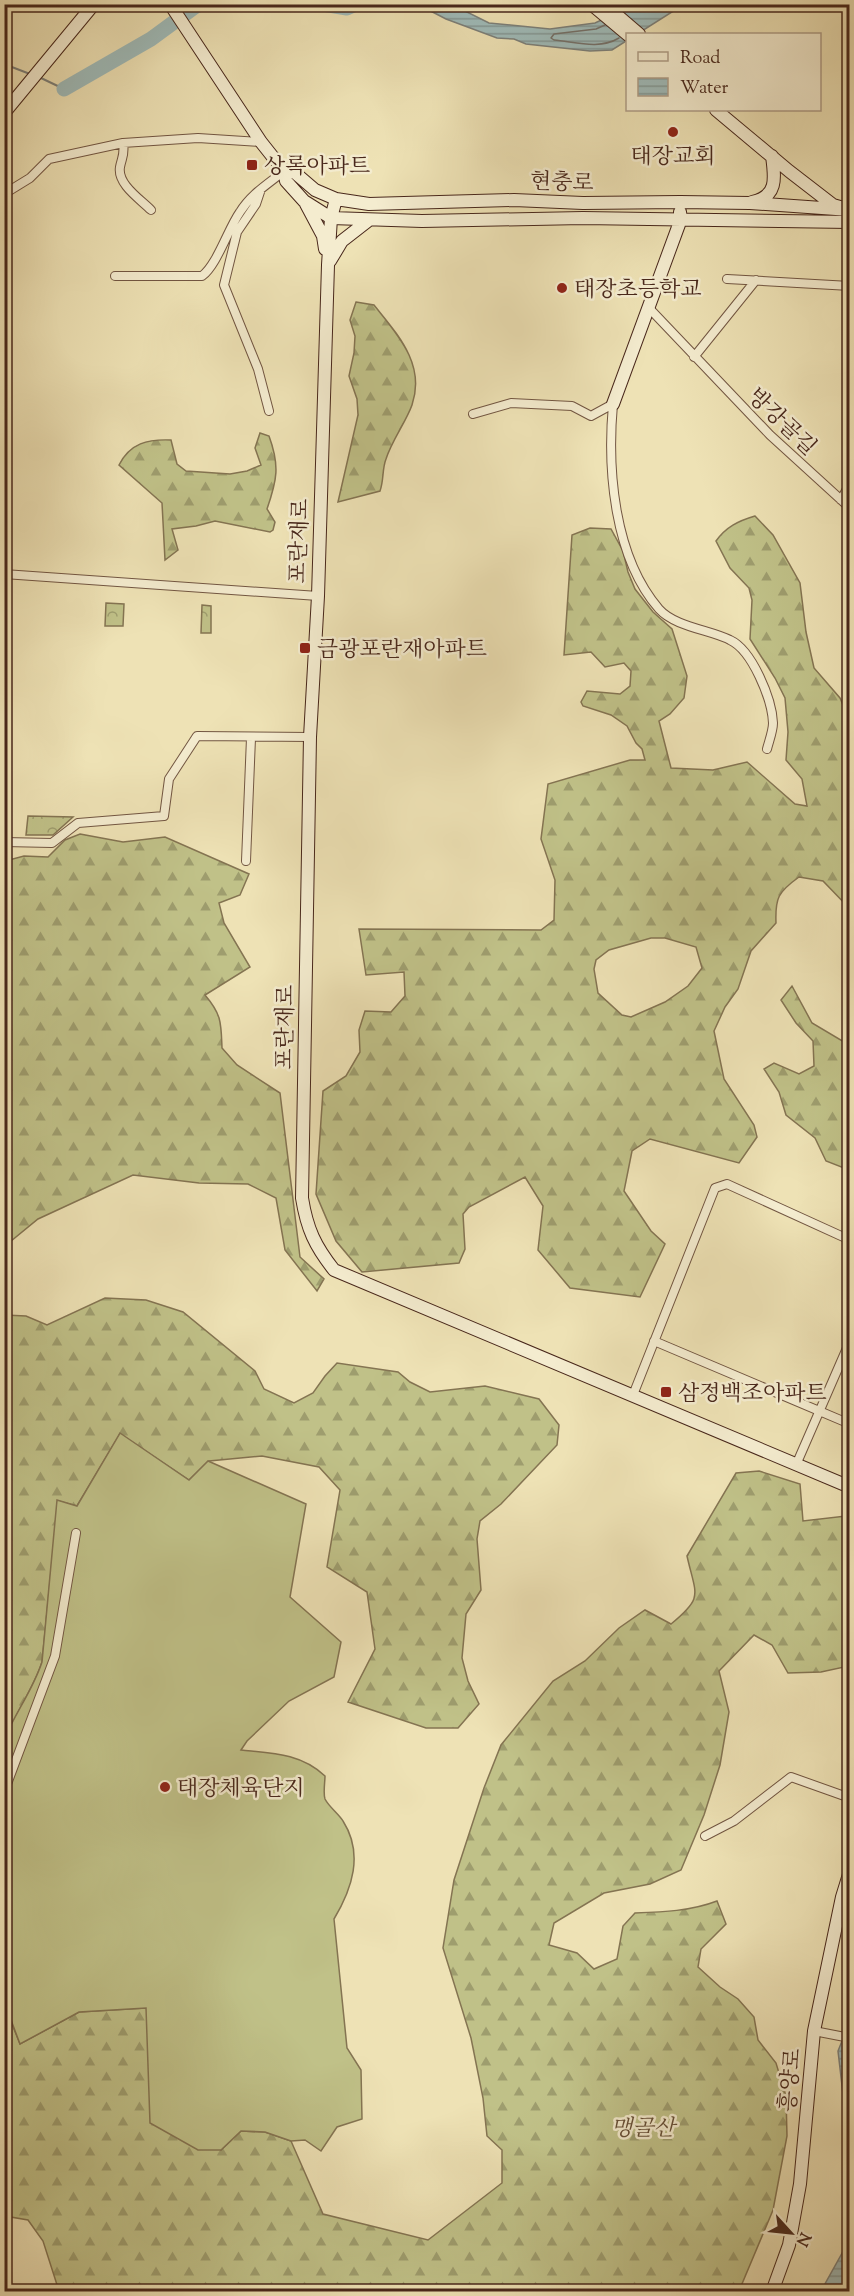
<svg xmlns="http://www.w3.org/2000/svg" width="854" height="2296" font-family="'Sorts Mill Goudy','Noto Serif KR',serif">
<defs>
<pattern id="forest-firs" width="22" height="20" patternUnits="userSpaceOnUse" patternTransform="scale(1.5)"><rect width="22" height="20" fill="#c0c188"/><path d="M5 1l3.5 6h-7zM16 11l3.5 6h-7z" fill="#9e9d6e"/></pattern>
<pattern id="park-crowns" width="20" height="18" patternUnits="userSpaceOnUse" patternTransform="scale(1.5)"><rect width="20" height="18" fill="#c0c188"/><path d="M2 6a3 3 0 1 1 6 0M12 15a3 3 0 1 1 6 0" fill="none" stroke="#9e9d6e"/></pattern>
<pattern id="water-rules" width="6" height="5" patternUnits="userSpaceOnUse" patternTransform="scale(1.5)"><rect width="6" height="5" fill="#9fbbb9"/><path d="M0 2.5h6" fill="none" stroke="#849896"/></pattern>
</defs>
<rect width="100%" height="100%" fill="#eee2b5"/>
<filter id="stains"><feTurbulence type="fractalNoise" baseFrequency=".00333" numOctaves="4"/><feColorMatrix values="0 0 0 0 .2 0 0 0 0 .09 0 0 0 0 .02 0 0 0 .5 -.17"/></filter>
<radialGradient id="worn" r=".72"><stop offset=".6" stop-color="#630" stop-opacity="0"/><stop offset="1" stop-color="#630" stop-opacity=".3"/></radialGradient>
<path fill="url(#forest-firs)" stroke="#847452" stroke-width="1.5" fill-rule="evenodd" d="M356,302L374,305C397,334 426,364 412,405C406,422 392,440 386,459C382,469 384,480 380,491L338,502L358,415L357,399L349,376L354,353L355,336L350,320Z
M260,433L269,436C280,466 277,480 267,509L275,522L273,530L270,532L215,521L196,526L172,529L178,550L165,560L162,503L119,465C130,443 148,439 171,440L177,464L186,471L230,474L247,471L261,465L255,448Z
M755,516L773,535L800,583L806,632L814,668L840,698L850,721L849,908L823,881L799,877C778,892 775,898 776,923L751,951L738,989L725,1007L714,1031L724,1079L754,1125L757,1137L739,1163L650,1139L632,1151L624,1191L651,1231L665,1244L640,1297L570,1288L538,1250L543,1206L525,1177L469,1207L463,1214L465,1249L459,1263L362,1272L336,1241L316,1194L323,1091L346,1076L360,1052L359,1030L365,1011L391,1012L405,996L404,972L366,975L359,929L541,930L554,920L555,880L541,839L548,784L630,760H645L642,749L636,743L627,726L611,715L583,706L581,702L587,691L620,694L630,686L631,671L624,663L605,667L591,652L564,655L572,535L590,528L611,529L623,551L628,572L635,589L653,612L672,629L687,676L684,698L670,714L659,721L671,768L713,770L747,762L795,804L807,806L802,779L786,760L788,732L785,698L775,678L750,639L752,600L749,588L730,568L716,541C726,527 738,521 755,516ZM651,938H665L696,947L702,968L688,986L665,1002L631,1017L622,1015L598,993L594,969L596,960L609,950Z
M80,834L123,842L165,837L249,874L240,895L219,903L224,923L250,967L205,995C222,1015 221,1023 222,1048L237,1065L280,1093L300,1257L324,1279L317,1291L285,1250L276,1198L248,1184L199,1183L133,1175L38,1219L5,1246V861L24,856L48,857L65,840Z
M792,986L812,1023L844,1042H849V1170L826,1161L815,1138L786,1115L779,1092L764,1069L774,1063L799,1074L814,1066L813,1041L796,1023L781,1000Z
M105,1298L146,1300L183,1312L255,1371L264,1389L294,1403L313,1393L325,1376L337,1363L398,1372L410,1382L430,1392L485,1386L539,1399L559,1425L557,1445L501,1504L480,1521L477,1539L481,1590L466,1614L462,1658L468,1681L479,1704L458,1728H426L348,1702L375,1649L367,1592L327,1567L340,1490L319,1467L262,1456L209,1461L189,1480L120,1434L77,1506L58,1501L42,1662C33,1690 15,1713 5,1740V1315L26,1316L47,1325Z
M759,1471L800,1484L803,1521L846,1516L849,1519V1666L821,1672L788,1673L772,1645L754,1635L719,1671L729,1712L720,1765L704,1815L681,1870L650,1884L604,1893L554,1923L549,1945L577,1953L594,1969L617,1959L623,1926L635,1913C663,1912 691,1911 717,1901L726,1924L701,1949L698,1967L720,1987L738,1999L754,2017L758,2040L776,2063L786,2096L787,2136L773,2210L739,2291H59L43,2241L28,2220L5,2216L4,2004L20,2044L79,2012L146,2008L221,2150L241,2131L265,2132L291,2141L323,2214L428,2240L502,2183V2150L487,2136L483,2098L471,2038L443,1948L454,1880L484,1788L501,1745L553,1681L585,1661L619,1628L645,1610L671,1624C704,1597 696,1596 687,1556L736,1473Z"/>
<path fill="url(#park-crowns)" stroke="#847452" stroke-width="1.5" d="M106,603L124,604L123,626H105Z
M202,605L211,606V633H201Z
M28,816L73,817L53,835H26Z"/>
<path fill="#c0c188" stroke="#847452" stroke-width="1.5" d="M120,1433L189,1480L208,1461L306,1504L290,1597L341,1642L334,1677L289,1701L247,1741L241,1750C271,1753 301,1753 325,1776C325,1782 323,1793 325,1799C329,1807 339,1814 343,1821C364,1854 352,1889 334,1919L347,2048L361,2070L362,2119L337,2127L321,2151L305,2140L291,2141L265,2132L241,2131L221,2150H198L150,2123L146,2008L79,2012L20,2044L5,2004L4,1740C15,1713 33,1690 42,1662L57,1500L77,1506Z"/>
<path fill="url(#water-rules)" stroke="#7c807a" stroke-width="1.5" d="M419,5H453L489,23L550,29L595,23L634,5H683L612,50L590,51L526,44L514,39L497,38L446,19Z
M849,2012V2146L838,2051L844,2036Z
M849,2226V2274L840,2291H821L846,2246Z"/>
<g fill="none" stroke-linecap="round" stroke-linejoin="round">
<path stroke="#74716a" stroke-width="1.5" d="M605,25L596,29L554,34L551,38L554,40C576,42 599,50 619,38"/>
<path stroke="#7c807a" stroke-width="2" d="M4,64L30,74
M41,78L64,89"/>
<path stroke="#9fbbb9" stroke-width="15" d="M323,4L347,8L356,4
M64,89L151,39L196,6L202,4"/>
<g stroke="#725642" stroke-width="10">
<path id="street" d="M123,143C125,154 122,157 120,167C117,184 140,199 151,210
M261,189L256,204L237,232L224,285L258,369L269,411
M4,194L30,178L49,159L123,143L198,138L261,142
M115,276H202C217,265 228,229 240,212C251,194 268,184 284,171
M727,279L850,286
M649,308L770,435L850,508
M694,357L756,280
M613,404C607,470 614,557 659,609C675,627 711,630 730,640C752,650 772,699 773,723C773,731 769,741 767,749
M473,414L511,403L572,406L591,416L613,404
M841,500L850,483
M4,574L318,596
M4,842L52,843L78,823L164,816L169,779L197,736L310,737
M246,861L251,738
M654,1341L850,1424
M633,1395L715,1188L727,1184L850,1240
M796,1465L850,1341
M4,1792L55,1656L76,1533
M705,1836L734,1821L791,1777L850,1798
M814,2031L850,2038"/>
</g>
<g stroke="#48271b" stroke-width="14">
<path id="secondary" d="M170,4L261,142L284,171L286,181L304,201L331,218L422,221L583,218L850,222
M591,4L628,35
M604,4L639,34
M716,110L789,171L833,205L840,207
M4,113L94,4
M284,171L294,172L315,190L336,199L369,204L514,200L583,203L680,202L750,203L850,210
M336,199L331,218L328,265L318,596L310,737L302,1198C307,1229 315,1246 334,1270L850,1487
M752,202C778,197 775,178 772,156
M306,204L323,236L325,249
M330,261L342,241L369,220
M613,404L681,219L680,212
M772,2292L789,2245L800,2184L814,2031L842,1897L850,1871"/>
</g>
<use href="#street" stroke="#f4eccf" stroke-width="8"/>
<use href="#secondary" stroke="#f4eccf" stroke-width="12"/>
</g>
<g fill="#8f2418" stroke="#f4eccf" stroke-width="2">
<circle cx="673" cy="132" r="6"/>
<rect x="246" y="159" width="12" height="12" rx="3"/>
<circle cx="562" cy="288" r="6"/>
<rect x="299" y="642" width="12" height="12" rx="3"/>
<rect x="660" y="1386" width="12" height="12" rx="3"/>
<circle cx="165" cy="1787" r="6"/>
</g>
<g text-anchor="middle" stroke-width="5" stroke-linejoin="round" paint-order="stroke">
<g font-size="22" fill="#48271b" stroke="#f4eccf" text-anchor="start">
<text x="673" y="163" text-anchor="middle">태장교회</text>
<text x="264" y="173">상록아파트</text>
<text x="574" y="296">태장초등학교</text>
<text x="317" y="656">금광포란재아파트</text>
<text x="678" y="1400">삼정백조아파트</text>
<text x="177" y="1795">태장체육단지</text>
</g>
<g font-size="22" fill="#48271b" stroke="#f4eccf">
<text transform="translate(562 181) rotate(2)" y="8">현충로</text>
<text transform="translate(783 421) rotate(44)" y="8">방강골길</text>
<text transform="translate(298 541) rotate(-88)" y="8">포란재로</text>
<text transform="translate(284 1027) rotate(-89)" y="8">포란재로</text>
<text transform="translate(789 2080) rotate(-85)" y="8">흥양로</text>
</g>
<g font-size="22" font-style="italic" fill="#664e36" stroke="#f4eccf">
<text x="643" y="2135">맹골산</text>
</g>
</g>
<rect width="854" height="2296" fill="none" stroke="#eee2b5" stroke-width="24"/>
<rect x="6" y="6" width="842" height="2284" fill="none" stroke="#48271b" stroke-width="3"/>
<rect x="12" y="12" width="830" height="2272" fill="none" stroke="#48271b" stroke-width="1.5"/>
<rect x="626" y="33" width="195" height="78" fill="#f4eccf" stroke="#af9d87" stroke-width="1.5"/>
<rect x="638" y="52" width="30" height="9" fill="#f4eccf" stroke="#af9d87" stroke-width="1.5"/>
<text x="680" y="63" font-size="18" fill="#48271b">Road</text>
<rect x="638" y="78" width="30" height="18" fill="url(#water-rules)" stroke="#af9d87" stroke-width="1.5"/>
<text x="680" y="93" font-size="18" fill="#48271b">Water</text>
<g transform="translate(791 2233) rotate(117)" stroke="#f4eccf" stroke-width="4.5" paint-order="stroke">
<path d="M0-4.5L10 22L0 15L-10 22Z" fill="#48271b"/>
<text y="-9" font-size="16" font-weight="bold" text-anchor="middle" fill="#48271b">N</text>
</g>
<rect width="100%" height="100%" filter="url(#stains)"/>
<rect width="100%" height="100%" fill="url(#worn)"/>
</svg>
